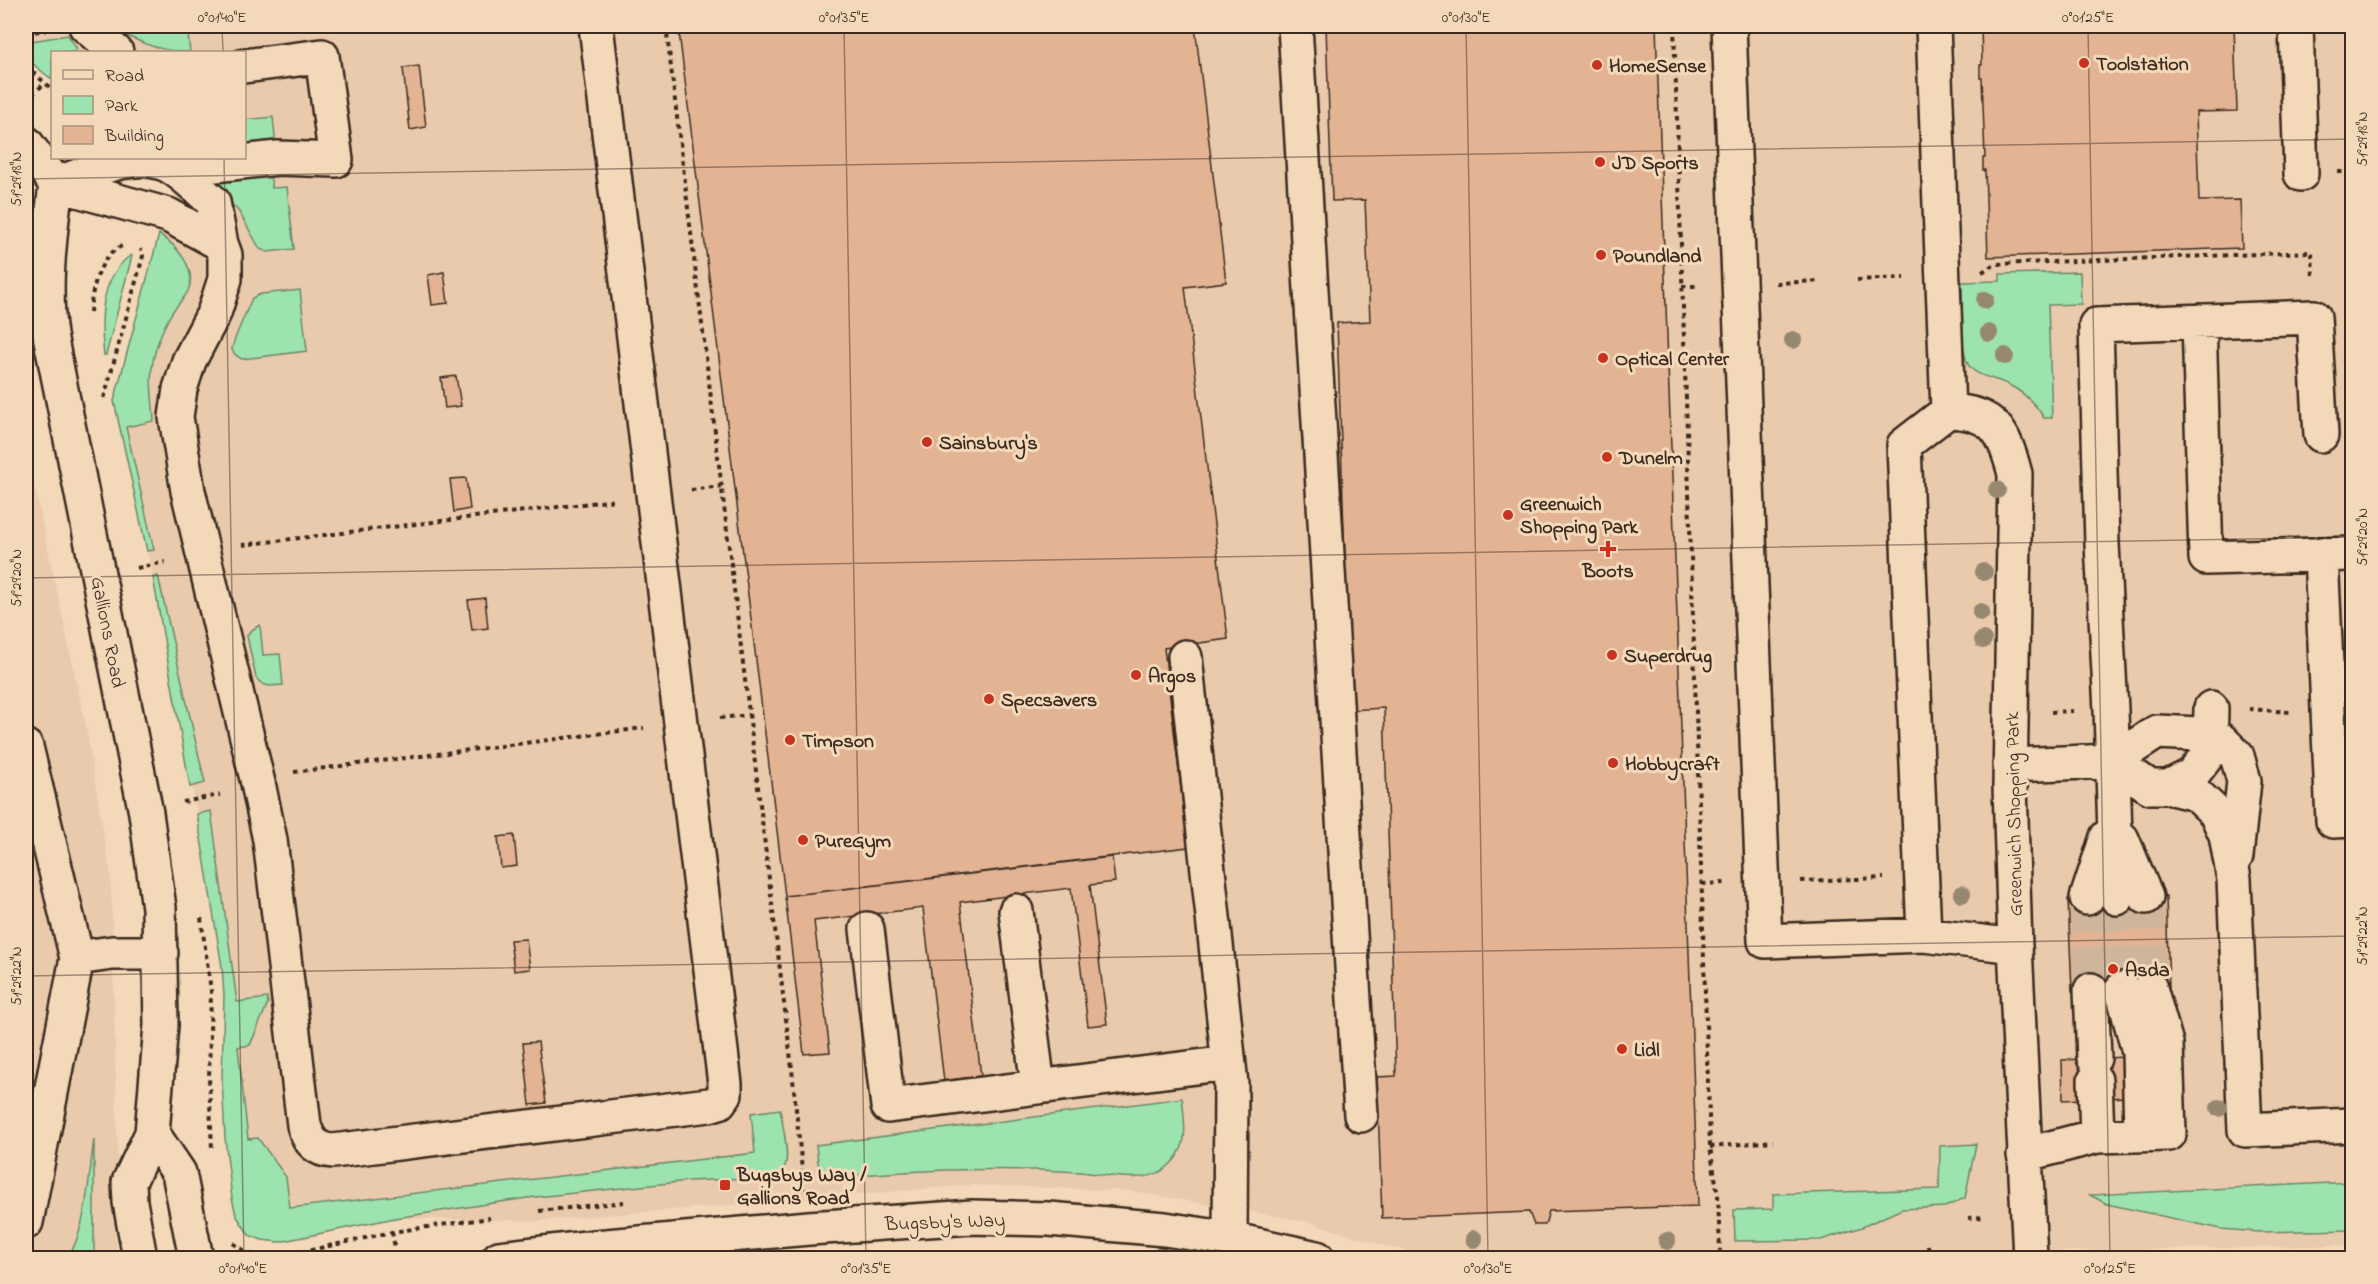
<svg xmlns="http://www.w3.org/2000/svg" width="2378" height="1284" font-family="'Indie Flower',sans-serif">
<rect width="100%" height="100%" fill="#f3d8ba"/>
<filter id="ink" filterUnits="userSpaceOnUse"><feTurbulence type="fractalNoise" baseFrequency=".0167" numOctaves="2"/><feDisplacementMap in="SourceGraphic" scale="12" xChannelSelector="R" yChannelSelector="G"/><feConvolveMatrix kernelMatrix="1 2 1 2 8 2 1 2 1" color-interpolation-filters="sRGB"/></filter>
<g filter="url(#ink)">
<path fill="#eacaac" d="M26,26H2352V1245L1776,1258H1450L1391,1248L1309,1222L1132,1191L973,1185L537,1221L395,1218L300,1239L262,1240L251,1236L241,1225L236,1214L222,968L197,814L153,577L114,401L159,234L188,158H244V52H52V79L26,55Z
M26,446L86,727L111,878L118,1167L115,1205L117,1258H26Z"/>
<path fill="#9ce3b0" stroke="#6c8667" stroke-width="1.5" d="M147,26H187L190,52C162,52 140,43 116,30Z
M68,35L77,49L74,52H52V79C38,69 25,61 26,42Z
M273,117L276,147L245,151L244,120Z
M267,174L271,180L272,188L287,187L294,249L267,252L260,249L239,212L211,182Z
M159,234C176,245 198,269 188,291C184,299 176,306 171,314C163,328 156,345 153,361C149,380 153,401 154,421L126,427L154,550L147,551L114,401Z
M131,255L132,256L106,355H104C100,321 99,278 131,255Z
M2080,272L2081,304L2048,305L2052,418H2044C2035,403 2022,391 2007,384C1994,378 1972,376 1967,362C1959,340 1963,305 1962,282L2000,281V274Z
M300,290L307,351L242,359C237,356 233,354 232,349C231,345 249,306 252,298L261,294Z
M158,576L205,783L190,787L153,577Z
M260,625L263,655L280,654L283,685C272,686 264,688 256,678L247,636L250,631Z
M211,811L237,1002L267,998L268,1003L250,1045L238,1047L248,1139L258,1138L286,1177L290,1208L755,1153L751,1113L780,1109C782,1122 790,1155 785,1166C782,1173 776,1175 770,1177L689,1181L527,1198L395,1218L279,1242L262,1240L249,1235L236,1215L232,1198L225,1138L222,1079L224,995L222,967L197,814Z
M1182,1098C1185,1125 1191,1149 1165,1169C1143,1185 1105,1174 1080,1172C992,1167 907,1169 820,1179L816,1145Z
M94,1139V1258H67C87,1231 89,1173 94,1139Z
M1976,1144L1965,1198L1945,1207L1902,1209L1862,1227L1821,1240L1735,1241L1734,1210L1773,1209V1194L1939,1189L1940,1146Z
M2352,1182V1230L2259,1232L2221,1229L2107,1204L2090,1195Z"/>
<path fill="#e3b494" stroke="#3b2a1e" stroke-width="1.5" d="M732,26H1195L1226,282L1185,287L1228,639L1164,648L1188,847L785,896L679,32Z
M1326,26H1656L1698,1206L1549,1211L1545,1225H1534L1529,1212L1382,1218L1377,1077L1396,1076L1384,708L1350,710L1337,323L1370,321L1365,200L1332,201Z
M1981,26H2234L2237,111L2196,112L2199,201L2240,200L2242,248L1988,257L1985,170H1983V158H1985L1982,78H1980V65H1982Z
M419,66L426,127L410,130L403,68Z
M444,272L448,303L432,305L428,275Z
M456,376L461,406L445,408L441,378Z
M466,478L470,509L454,512L450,479Z
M485,598L488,628L472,630L468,600Z
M514,835L517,866L501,868L498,837Z
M1112,857L1115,882L1090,885L1107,1024L1088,1026L1071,888L960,902L981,1076L944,1081L923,908L814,921L830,1052L804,1054L785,896Z
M2166,896L2169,987L2072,991L2068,899Z
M526,939L530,969L514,971L510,940Z
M538,1042L546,1103L530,1105L523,1043Z
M2126,1057L2128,1097L2063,1100L2062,1060Z"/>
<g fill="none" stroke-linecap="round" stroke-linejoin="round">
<path stroke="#ceb59b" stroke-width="33" stroke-dasharray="33 16" stroke-linecap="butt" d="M2146,897L2150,988
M2087,898L2091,990
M2117,898L2122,989"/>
<g stroke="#3b2a1e" stroke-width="38">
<path id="minor" d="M86,26L116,52
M1295,26L1361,1115
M1729,26L1765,941L1924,935L2015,946
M1933,26L1948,411
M2296,26L2301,174
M26,143L56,184C50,235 43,284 50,335L146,813L159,908L161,1025L152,1133L129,1182L130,1202L140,1258
M166,164L206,166L278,158L336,160L322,56L244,66
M56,184C89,173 131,150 165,164C181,171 200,191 213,202L221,244L225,255V279L214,313L189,361L180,389L176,417L188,491L258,783L270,840L304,1125C308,1140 316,1150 333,1151L709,1105L719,1102L725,1094V1084L596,26
M56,184L168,215L221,244
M2199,321L2206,558L2352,554
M1948,411C1995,412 2004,432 2015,474L2010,786L2015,946L2030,1258
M2321,554L2333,821L2352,820
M1185,657L1231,1084L1230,1239
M26,747L77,958L26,1222
M2112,761L2150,787H2168L2196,794L2216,813L2226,835L2234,879L2245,1130L2352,1125
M2010,765L2112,761L2157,732L2199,734L2221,740L2237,756L2244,781L2236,856
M2168,787L2192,775L2210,752L2211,708
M2122,839L2146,897
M2087,898L2107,837
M2117,898L2111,710L2102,544L2096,325L2314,317L2321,435
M1016,911L1038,1087
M867,929L888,1106L1228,1063
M1924,935L1904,445L1948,411
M77,958L112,953H161
M2122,989L2139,1052L2141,1134
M2091,990L2094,1058
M2095,1080L2097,1136
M152,1133L179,1173L196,1258
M2024,1155L2097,1136L2169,1134L2166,1043L2150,988
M499,1258L595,1247L809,1228L972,1217L1049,1219L1165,1229L1230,1239L1317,1258"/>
</g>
<path stroke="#3b2a1e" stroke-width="4" stroke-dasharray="4.5 4.5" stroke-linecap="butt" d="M666,26L792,1069L804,1190
M1674,26L1710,1147L1718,1195L1720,1251
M26,33L47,30
M26,66L52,89
M32,95L45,83
M2338,172H2352
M1982,272L1996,264L2312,252L2313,277
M1857,280L1904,278
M1776,283L1821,281
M1682,286H1699
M90,312C92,288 99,255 124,245
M104,398L143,256L141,249
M691,490L721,486
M242,545L616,500
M137,568L165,562
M2249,709L2290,712
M2051,712L2073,711
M720,718L749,715
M294,772L644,728
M183,802L220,795
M1801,881L1884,878
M1702,884L1725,883
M201,918L211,991L209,1078L212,1150
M1710,1147L1773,1141
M539,1211L624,1202
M1968,1218L1984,1217
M392,1232L395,1248
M233,1243L251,1255L274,1258
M1928,1245L1929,1258
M275,1258L392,1232L490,1218"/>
<use href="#minor" stroke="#f3d8ba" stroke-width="33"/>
</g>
<g fill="#968870">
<circle cx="1985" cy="300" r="9"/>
<circle cx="1989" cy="333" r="9"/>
<circle cx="1793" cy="340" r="9"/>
<circle cx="2005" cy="356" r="9"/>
<circle cx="1997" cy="490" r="9"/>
<circle cx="1984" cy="572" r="9"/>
<circle cx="1981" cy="612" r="9"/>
<circle cx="1983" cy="640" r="9"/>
<circle cx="1962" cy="894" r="9"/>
<circle cx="2219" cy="1108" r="9"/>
<circle cx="1474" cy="1239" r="9"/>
<circle cx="1667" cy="1241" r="9"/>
</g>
</g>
<path fill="none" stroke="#3b2a1e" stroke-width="1.5" stroke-opacity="0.45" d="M222,26L223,52M844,26L866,1258M1466,26L1488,1258M2088,26L2110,1258M224,158L244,1258M26,179L2352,139M26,578L2352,537M26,976L2352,936"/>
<g fill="#c8321e" stroke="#f3d8ba" stroke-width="2">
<circle cx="2084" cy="63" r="6"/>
<circle cx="1597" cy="65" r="6"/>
<circle cx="1600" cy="162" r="6"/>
<circle cx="1601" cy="255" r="6"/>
<circle cx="1603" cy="358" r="6"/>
<circle cx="927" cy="442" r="6"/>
<circle cx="1607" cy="457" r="6"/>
<circle cx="1508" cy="515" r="6"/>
<path d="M1605 540h6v6h6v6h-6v6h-6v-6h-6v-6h6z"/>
<circle cx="1612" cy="655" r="6"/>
<circle cx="1136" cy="675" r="6"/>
<circle cx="989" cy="699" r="6"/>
<circle cx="790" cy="740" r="6"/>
<circle cx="1613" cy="763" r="6"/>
<circle cx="803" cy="840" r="6"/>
<circle cx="2113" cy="969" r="6"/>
<circle cx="1622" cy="1049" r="6"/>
<rect x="719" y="1179" width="12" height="12" rx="3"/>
</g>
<g text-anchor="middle" stroke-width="6" stroke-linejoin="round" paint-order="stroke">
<g font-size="20" font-weight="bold" fill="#3b2a1e" stroke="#f3d8ba" text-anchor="start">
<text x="2096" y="70">Toolstation</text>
<text x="1609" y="72">HomeSense</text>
<text x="1612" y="169">JD Sports</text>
<text x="1613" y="262">Poundland</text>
<text x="1615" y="365">Optical Center</text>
<text x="939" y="449">Sainsbury's</text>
<text x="1619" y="464">Dunelm</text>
<text x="1520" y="510">Greenwich<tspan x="1520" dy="23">Shopping Park</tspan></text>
<text x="1608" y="577" text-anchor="middle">Boots</text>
<text x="1624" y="662">Superdrug</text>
<text x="1148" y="682">Argos</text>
<text x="1001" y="706">Specsavers</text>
<text x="802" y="747">Timpson</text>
<text x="1625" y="770">Hobbycraft</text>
<text x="815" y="847">PureGym</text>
<text x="2125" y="976">Asda</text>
<text x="1634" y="1056">Lidl</text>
<text x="737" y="1181">Bugsbys Way /<tspan x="737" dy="23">Gallions Road</tspan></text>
</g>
<g font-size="20" fill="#3b2a1e" stroke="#f3d8ba">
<text transform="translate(109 632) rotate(79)" y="7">Gallions Road</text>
<text transform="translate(2013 814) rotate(-91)" y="7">Greenwich Shopping Park</text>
<text transform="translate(945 1221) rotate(-2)" y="7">Bugsby's Way</text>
</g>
</g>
<rect width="2378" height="1284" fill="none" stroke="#f3d8ba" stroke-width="66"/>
<rect x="51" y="51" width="195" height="108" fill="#f3d8ba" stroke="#a9927c" stroke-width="1.5"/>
<rect x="63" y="70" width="30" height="9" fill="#f3d8ba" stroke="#a9927c" stroke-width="1.5"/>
<text x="105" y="81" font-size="18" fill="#3b2a1e">Road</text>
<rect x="63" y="96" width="30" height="18" fill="#9ce3b0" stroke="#a9927c" stroke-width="1.5"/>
<text x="105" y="111" font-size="18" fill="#3b2a1e">Park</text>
<rect x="63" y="126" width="30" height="18" fill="#e3b494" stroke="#a9927c" stroke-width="1.5"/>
<text x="105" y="141" font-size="18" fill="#3b2a1e">Building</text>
<rect x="33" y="33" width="2312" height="1218" fill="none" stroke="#3b2a1e" stroke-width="2"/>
<g font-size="15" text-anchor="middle" fill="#3b2a1e">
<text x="222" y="22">0°01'40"E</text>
<text x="844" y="22">0°01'35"E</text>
<text x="1466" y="22">0°01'30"E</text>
<text x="2088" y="22">0°01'25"E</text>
<text transform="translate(2362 139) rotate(-90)" y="5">51°29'18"N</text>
<text transform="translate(16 179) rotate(-90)" y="5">51°29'18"N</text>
<text transform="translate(2362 537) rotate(-90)" y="5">51°29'20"N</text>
<text transform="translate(16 578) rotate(-90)" y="5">51°29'20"N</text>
<text transform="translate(2362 936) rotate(-90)" y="5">51°29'22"N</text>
<text transform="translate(16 976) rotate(-90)" y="5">51°29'22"N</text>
<text x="243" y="1273">0°01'40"E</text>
<text x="866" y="1273">0°01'35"E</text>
<text x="1488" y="1273">0°01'30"E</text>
<text x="2110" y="1273">0°01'25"E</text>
</g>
</svg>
